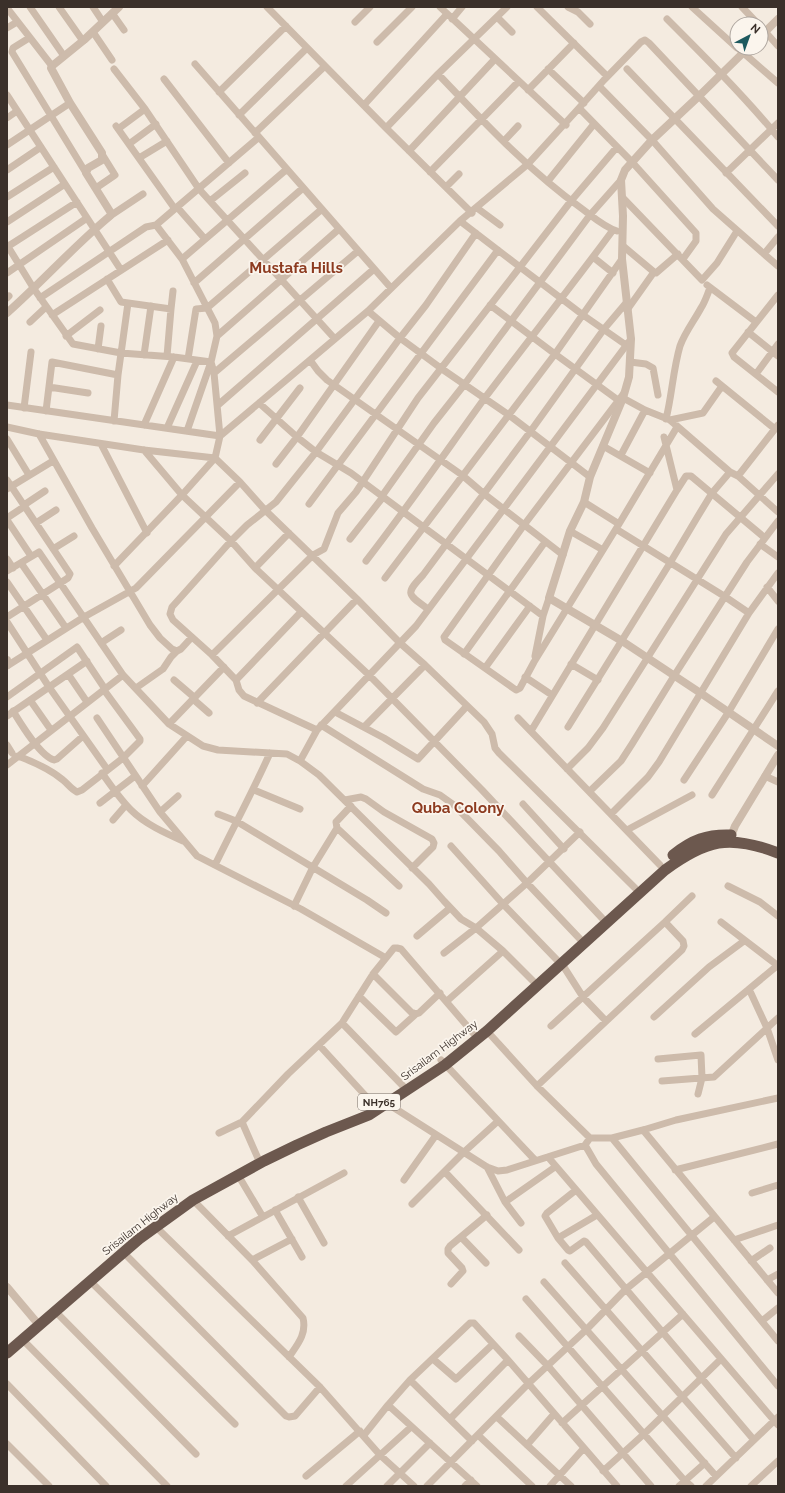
<svg xmlns="http://www.w3.org/2000/svg" width="785" height="1493" font-family="Raleway,sans-serif">
<rect width="100%" height="100%" fill="#f4ebe0"/>
<g fill="none" stroke-linecap="round" stroke-linejoin="round">
<path stroke="#cdbbab" stroke-width="7" d="M30,7L64,56
M59,7L83,41
M93,7L103,22
M267,7L386,128L472,213
M440,7L566,125
M507,7L438,74C483,121 528,170 581,208C592,216 604,227 617,231
M537,7L607,76
M568,7L578,12L590,24
M692,7L737,48
M742,7L758,24
M7,8L52,66
M112,13L124,30
M497,17L512,32
M452,19L462,7
M667,19C705,57 743,95 778,137
M355,22L370,7
M761,27L778,46
M7,28L17,22
M93,32L112,60
M29,38L13,48L12,52L86,173
M377,42L412,7
M739,49L778,83
M195,64L391,288
M114,69L145,109L199,189L335,339
M548,69L584,103
M627,69L778,226
M164,79L229,163
M599,86L652,140L713,209L764,254L778,237
M528,90L574,43
M219,92L286,26
M7,95L121,270
M364,105L447,14
M239,115L307,48
M7,118L17,111
M116,126L175,209
M386,128L438,74
M118,129L145,109
M255,133L325,66
M504,141L518,126
M129,144L156,124
M7,145L70,103
M617,147L571,201L520,267L583,315L626,345
M409,151L495,59
M139,158L167,141
M7,170L41,147
M430,172L518,82
M726,173L778,123
M548,181L594,124
M446,187L459,174
M96,188L115,175L102,154
M7,197L54,167
M623,198L702,280L717,263L737,231
M210,201L245,173
M177,207L205,239
M477,208L500,225
M110,216L143,194
M7,222L65,184
M7,245L34,289L73,344L121,353L174,357L211,362L214,373L220,436L215,458L182,495L114,566
M623,246L654,272L656,273L678,254
M7,247L77,202
M764,254L778,266
M593,257L613,273
M182,259L287,169
M683,259L696,241V233L632,162L579,108L604,80L641,42L645,40L649,43L778,180
M7,273L87,218
M107,279L121,302L171,309L167,356
M194,283L303,188
M707,285L756,322
M778,295L732,353L734,357L778,392
M7,298L9,296
M40,298L146,227L156,225
M490,305L555,354L618,400
M171,309L173,291
M627,310L654,272
M368,311L400,338L442,369L509,415L590,477
M52,315L168,240
M379,321L297,437L316,452L400,338L426,305L476,233
M30,322L46,307
M748,332L778,356
M66,336L100,310
M217,336L339,229
M98,349L101,326
M144,355L151,306
M188,359L196,309L207,308L322,209
M310,360L318,371L327,380L462,475L483,493L563,555
M630,362L646,364L653,368L658,395
M214,373L358,251
M756,374L778,344
M716,381L775,429
M49,387L88,393
M624,393L524,525L444,637L445,640L516,690L520,688L534,662L619,524L677,427
M623,398L645,410L670,420L730,472L738,476L778,512
M259,403L297,437L276,464
M7,405L220,436L368,311L460,221L528,164L579,108
M218,405L374,269
M24,408L31,352
M46,411L52,362L118,375
M666,419C672,395 673,370 680,346C685,332 694,321 701,308C705,302 707,295 710,288
M670,420L703,413L722,386
M114,421L118,375L128,303
M144,425L174,357
M7,427L39,434L144,450L215,458L240,482L265,510L357,599L400,643L425,665L484,722L492,734L495,748L499,753L635,888
M167,428L197,361
M187,431L211,362L217,336L215,323L182,259L156,225L259,137
M39,434L92,528L150,625L160,638L172,649L177,651L181,649L192,637
M7,439L29,475
M260,440L300,388
M101,444L147,533
M603,446L650,473
M144,450L182,495L231,541L255,568
M621,455L645,410
M738,476L778,425
M7,480L70,574L68,578L7,617
M7,489L53,461
M677,490L686,476H691L765,538
M382,496L434,423L464,385L497,340L590,215L621,180
M584,502L619,524
M309,504L498,250
M24,505L45,491
M7,518L25,506
M7,520L31,556
M36,523L56,510
M616,529L724,596L749,613
M570,531L603,550
M289,533L255,568L370,676L482,790L602,918
M350,539L383,497
M760,544L778,557
M53,549L74,536
M7,559L13,568
M366,561C407,508 445,453 484,399C527,342 571,287 613,230
M21,563L66,628
M7,571L39,552L123,675L169,724L203,746L218,750L287,754L300,761L319,775L429,884L444,901L461,919L476,928L503,951L533,981
M385,578L555,354L622,259
M7,582L47,640
M767,587L778,601
M428,609C407,594 405,594 423,575L530,432L604,329L626,303
M7,622L49,687L107,769
M101,643L121,630
M464,654L545,542
M212,655L313,555L324,549L338,513L356,492L418,398L520,267L460,221
M535,656L543,616L549,598
M571,664L598,680
M7,666L84,617L136,588L240,482
M485,668L530,606
M68,674L87,702
M525,677L552,695
M174,680L195,698
M236,680L301,612
M136,688L163,669L171,657L177,651
M7,697L77,647L105,689
M193,699L209,713
M30,700L51,730
M257,703L357,599
M13,711C21,724 40,756 54,760L57,759L83,736
M335,712L384,738L418,759L467,706
M7,716L87,661
M97,718L160,812L197,856L301,909L386,958
M518,718L660,865
M169,724L224,667
M321,725L423,789L440,795L454,805L499,851L527,883L580,939
M364,727L425,665
M568,727L670,563L698,516L712,493L730,472
M317,730L244,696L239,690L236,680L212,655L173,620L170,614L172,607L231,541L247,525L276,502L316,452L351,473L543,616
M531,731L677,490L664,437
M7,745L12,753
M18,756C34,762 50,769 63,780C68,784 71,789 77,792L82,790L123,758L140,741V739L104,690
M300,761L317,730L416,626L631,339
M7,765L123,675
M567,769L588,748L603,728L726,534L778,474
M102,773C111,786 120,799 131,810C145,824 165,833 183,841
M765,776L778,782
M684,780L728,713L778,629
M142,786L187,736
M254,790L300,809
M590,791L621,761L632,744L674,676L747,562L778,521
M712,795L778,691
M345,800L361,797L366,799L384,812L432,839L434,843L433,847L412,868
M100,803L135,776
M523,804L564,849
M351,806L336,822L337,828L399,886
M160,812L178,796
M218,814L236,821L367,900L386,913
M611,814L648,777L659,762L749,613L778,573
M113,820L126,805
M627,830L692,795
M451,846L503,904L557,960
M215,865C233,828 253,791 270,753
M728,886L760,902L778,916
M294,906L313,867L337,828
M721,922L777,965
M417,936L450,908
M444,953L476,928L527,883L580,832
M562,964L583,997L606,1021
M373,974L411,1012L416,1014L419,1013L440,993
M749,989L767,1028L778,1060
M359,996L396,1032L416,1014
M447,1001L503,951
M654,1017L709,967L744,941
M342,1023L403,1086
M551,1026L665,922L692,896
M487,1031L537,1086L590,1138
M695,1034L778,965
M319,1045L374,1105
M658,1059L701,1055L702,1078L698,1094
M441,1060L535,1160
M662,1081L714,1077L778,1018
M537,1086L682,950L684,946L683,941L665,922
M388,1104L487,1167L498,1171L507,1170L585,1145L590,1138H612L643,1130L676,1120L778,1098
M242,1122L260,1163
M643,1130L778,1293
M219,1133L242,1122L288,1074L342,1023L373,974L394,948H397L401,949L474,1034
M612,1138L778,1341
M585,1145L596,1164L778,1386
M548,1157L778,1425
M487,1167L505,1202L521,1223
M675,1170L778,1144
M445,1172L519,1250
M238,1175L263,1217
M404,1180L436,1135
M576,1190L547,1213L545,1216L558,1238L568,1250L570,1251L584,1241L586,1242L754,1440
M752,1193L778,1185
M298,1197L324,1243
M193,1200L252,1260L303,1318C307,1334 297,1345 289,1357
M505,1202L555,1167
M412,1204L464,1152L497,1122
M275,1210L302,1257
M155,1226L320,1387L380,1455L414,1486
M228,1236L344,1173
M461,1237L486,1263
M558,1238L597,1215
M734,1240L778,1225
M123,1252L286,1416L289,1417L295,1416L320,1387
M252,1260L292,1239
M751,1261L770,1248
M565,1263L736,1458
M767,1280L778,1274
M90,1281L235,1424
M544,1282L716,1476
M451,1284L463,1271L462,1268L448,1253V1249L450,1246L487,1215
M526,1299L685,1481L691,1486
M55,1311L196,1454
M762,1321L778,1308
M519,1336L548,1366L651,1486
M22,1339L167,1486
M433,1359L456,1379L493,1344
M410,1380L472,1441
M7,1384L106,1486
M388,1405L410,1380L470,1323H474L508,1360
M497,1417L571,1486
M450,1419L508,1360L617,1486
M562,1423L683,1314
M364,1435L388,1405L477,1486
M478,1435L532,1486
M7,1444L49,1486
M527,1445L554,1414
M603,1471L644,1434L721,1359
M306,1476L360,1431
M346,1486L411,1427
M387,1486L430,1443
M427,1486L529,1383L587,1329L625,1290L714,1217
M465,1486L471,1480
M550,1486L584,1448
M679,1486L705,1463
M706,1486L778,1417
M751,1486L778,1461"/>
<path stroke="#cdbbab" stroke-width="8" d="M761,36L778,19
M748,48L699,96L652,140L625,170L621,180L623,216L622,259L631,339L629,377L623,398L590,477L584,502L570,531L549,598L622,641L702,694L778,746
M7,313C42,282 74,246 110,216L111,213L86,173L88,168L102,160V153L70,103L51,68L52,66L84,40L119,7
M7,660V665
M730,839L735,826L778,755
M7,1287L39,1325"/>
<path stroke="#6c584e" stroke-width="11" d="M673,855C692,840 707,834 731,835
M7,1353L139,1239L193,1200L264,1161L297,1145L326,1132L369,1115L445,1065L487,1031L665,870C706,840 729,834 778,853"/>
</g>
<g text-anchor="middle" stroke-width="3.5" stroke-linejoin="round" paint-order="stroke">
<rect fill="#fbf5ed" stroke="#756b64" stroke-width="1" x="358" y="1094" width="42" height="16" rx="3"/>
<g font-size="10" font-weight="bold" fill="#3b302a">
<text x="379" y="1106">NH765</text>
</g>
<g font-size="11" fill="#3b302a" stroke="#fbf5ed">
<text transform="translate(439 1050) rotate(-37)" y="4">Srisailam Highway</text>
<text transform="translate(140 1224) rotate(-38)" y="4">Srisailam Highway</text>
</g>
<g font-size="15" font-weight="bold" fill="#8d3b20" stroke="#fbf5ed">
<text x="296" y="273">Mustafa Hills</text>
<text x="458" y="813">Quba Colony</text>
</g>
</g>
<rect width="785" height="1493" fill="none" stroke="#3b302a" stroke-width="16"/>
<g transform="translate(749 36) rotate(41)"><circle r="19" fill="#fbf5ed" stroke="#aea69f"/>
<path d="M0-3L7 15L0 10L-7 15Z" fill="#1d595e"/>
<text y="-6" font-size="11" font-weight="bold" text-anchor="middle" fill="#3b302a">N</text>
</g>
</svg>
